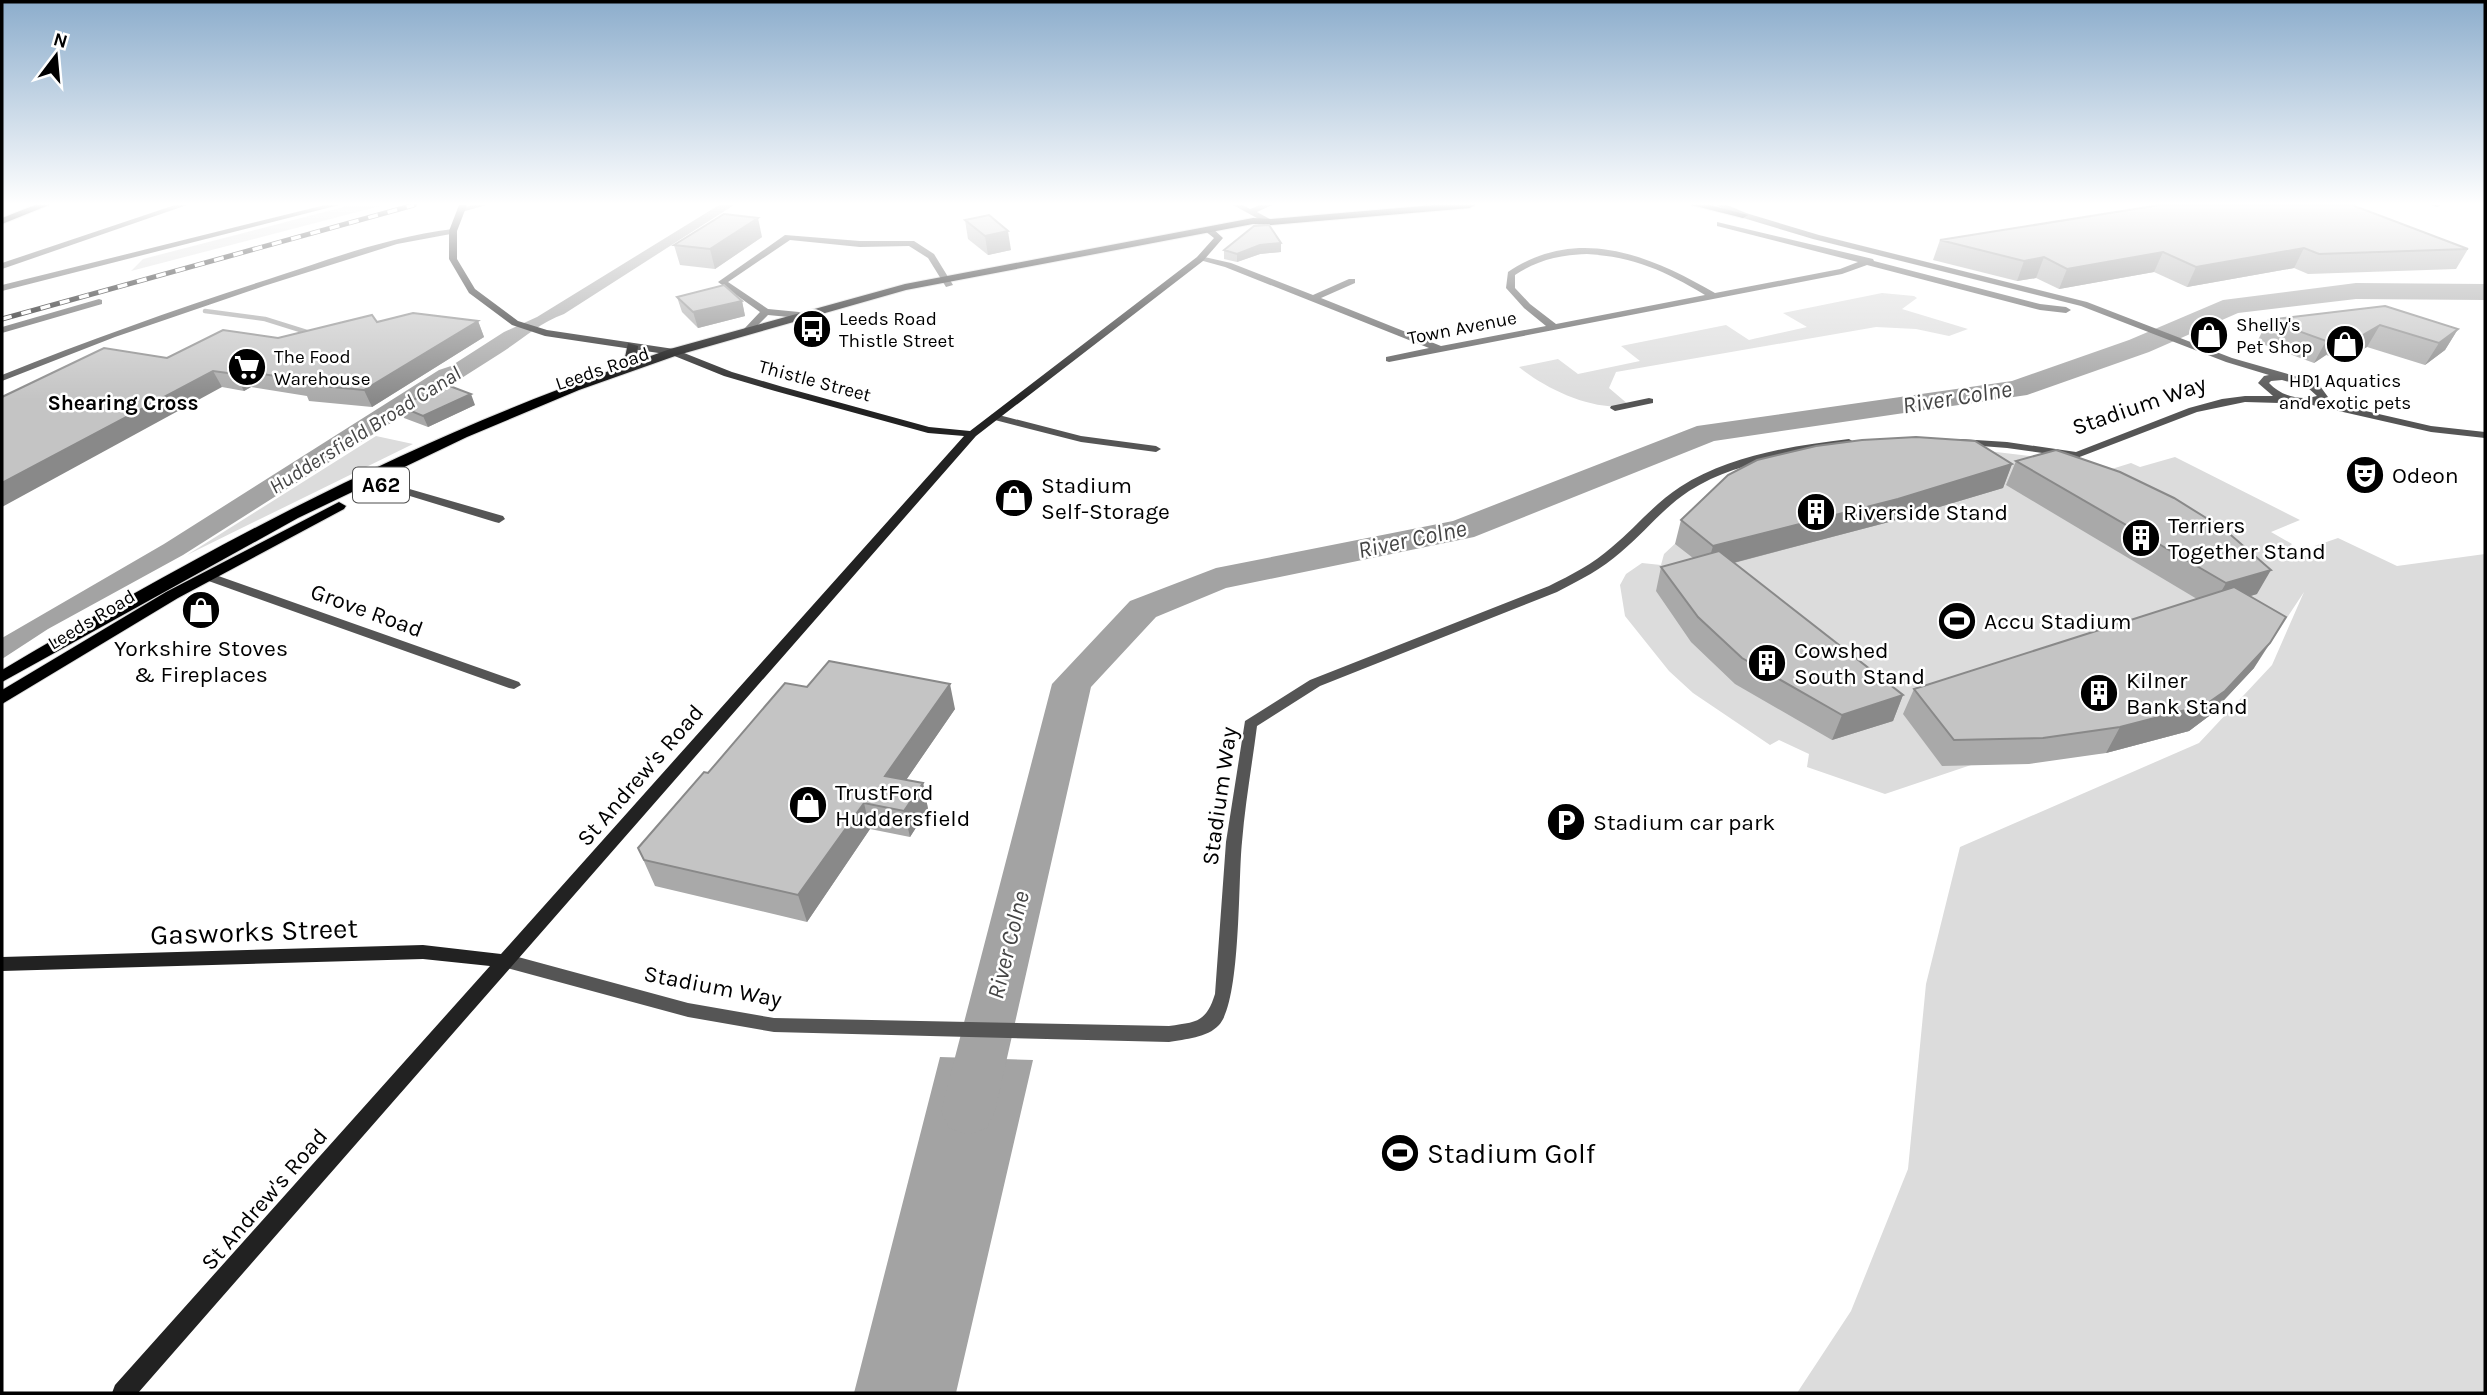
<svg xmlns="http://www.w3.org/2000/svg" width="2487" height="1395" font-family="Karla,sans-serif">
<rect width="100%" height="100%" fill="#fff"/>
<path fill="#dcdcdc" d="M351,205H384L131,271L143,259Z
M1882,293L1914,296L1917,298L1902,309L1968,329L1949,336L1916,329L1876,327L1616,372L1609,388L1629,405C1594,412 1546,389 1519,367L1558,359L1578,374L1640,361L1621,346L1726,325L1749,340L1753,339L1807,327L1783,313Z
M376,436L413,444L187,555Z
M1971,449L2038,457L2102,472L2131,463L2140,467L2175,457L2300,520L2271,532L2292,544L2290,546L2309,558L2324,552L2315,546L2338,538L2397,566L2485,554V1393H1797L1851,1311L1908,1169L1926,984L1960,847L2199,743L2272,665L2304,592L2254,668L2209,716L2189,731L2106,753L1977,763L1885,794L1807,767L1809,754L1779,740L1770,745L1693,693L1669,671L1625,616L1620,585L1626,574L1642,563L1661,565L1664,554L1695,525Z"/>
<path fill="#a3a3a3" d="M719,205H734L564,314C539,323 523,339 501,353L183,555L48,629L2,659V638L164,544L439,370L451,366L504,332L537,317Z
M940,1057L1033,1060L956,1393H854Z"/>
<g fill="none" stroke-linecap="round" stroke-linejoin="round">
<path stroke="#a3a3a3" stroke-width="4.5" d="M205,311L265,319L313,334"/>
<path fill="#a3a3a3" fill-rule="evenodd" d="M2356,283L2485,284V300L2356,299L2238,313L2149,352L2027,395L1714,441L1474,537L1226,588L1156,617L1091,687L995,1111L987,1128L968,1135L949,1128L941,1111L1052,684L1130,601L1216,568L1453,521L1697,426L2012,381L2129,340L2223,300Z"/>
<g stroke="#dbdbdb" stroke-width="2">
<path id="primary" d="M35,205H49L2,224V218Z
M1434,205H1475L1470,208L1271,225L1253,224L906,290L678,355L579,390L467,437L298,518L2,682V670C196,555 398,445 612,370L625,357L628,343L638,346L637,358L634,362L670,349L905,284L1253,218L1271,219Z
M1691,205H1710L1748,215L1743,218Z
M339,502L346,506L344,509L178,598L2,704V690L166,592Z"/>
</g>
<path fill="#555" fill-rule="evenodd" d="M175,205H187L2,269V263Z
M325,205H339L2,291V285Z
M472,205H486L462,212L458,210Z
M1233,205H1243L1250,209L1260,205H1272L1257,212L1275,222L1268,224Z
M1716,205H1727L1746,213L1819,235L2087,302L2232,358L2309,380L2320,386L2328,397L2322,401L2431,426L2485,432V438L2431,432L2308,404L2245,402L2197,412L2077,458L2007,448L1956,444L1955,442L1960,439L2007,442L2076,452L2189,408L2222,399L2245,396H2273L2258,383L2264,376L2269,375L2226,362L2081,306L1813,239L1740,217ZM2282,380L2307,387L2317,396C2300,401 2281,396 2269,383L2271,381Z
M2431,205H2441L2437,207Z
M1717,222L1873,259L1874,261L2040,304L2066,307L2071,310L2066,313L2040,310L1867,265L1842,274L1389,362L1386,361V357L1429,348L1225,267L1196,259L1200,256L1231,263L1313,295L1349,279H1355V283L1321,298L1441,346L1546,326L1524,308L1506,288L1508,272C1578,225 1649,255 1715,293L1840,269L1858,262L1717,226ZM1587,254C1635,257 1665,271 1705,295L1556,324L1530,304L1515,288V275C1538,260 1559,255 1587,254Z
M453,229H456V233L397,244L264,286L115,337L2,381V375C93,338 185,306 278,276C336,257 393,236 453,229Z
M785,235L860,241H914L934,254L953,285L946,287L928,258L909,246L860,247L790,240L728,282L768,309L799,312L804,315L799,318L768,315L750,333H744V329L760,312L718,282Z
M99,299L102,300V304L2,333V327Z
M1649,398L1653,399V403L1615,411L1610,408L1611,406Z
M995,414L1081,436L1156,446L1161,449L1156,452L1081,442L991,419V415Z
M1849,439L1854,442L1853,444C1796,457 1739,459 1689,491C1663,508 1644,533 1621,552C1602,569 1580,580 1557,592L1320,686L1257,726C1252,765 1245,804 1242,842C1238,881 1241,1001 1219,1025C1207,1038 1185,1039 1169,1042L774,1032L688,1017L507,968L501,966L498,961L501,956L507,954L688,1003L774,1018L1169,1026C1196,1022 1206,1023 1215,994L1226,842L1245,721L1310,680L1549,586C1571,575 1593,564 1612,547C1635,528 1655,503 1680,487C1730,455 1792,446 1849,439Z
M368,477L503,516L505,519L499,523L495,522L364,482V478Z
M207,572L519,682L521,685L514,689L509,688L203,579L201,576Z"/>
<path fill="#222" fill-rule="evenodd" d="M459,205H467L457,231V259L475,289L518,321L547,330L674,349L732,372L783,387L929,427L970,431L1197,257L1214,238L1205,231V227H1211L1223,238L1203,261L976,436L138,1393H112L115,1385L490,966L423,959L2,971V957L423,945L501,954L964,436L928,433L775,391L724,376L672,355L545,336L512,325L469,293L449,259V231Z"/>
<use href="#primary" fill="#000" fill-rule="evenodd"/>
<g stroke="#000" stroke-width="5">
<path id="rail" d="M2,319L414,205"/>
</g>
<use href="#rail" stroke="#fff" stroke-width="3.5" stroke-dasharray="10" stroke-linecap="butt"/>
</g>
<path fill="#a9a9a9" d="M2356,206L2468,249L2456,269L2308,274L2294,268L2187,287L2154,272L2059,289L2036,278L2017,281L1933,260L1940,240Z
M965,220L1011,250L988,255L968,239Z
M762,237L715,269L680,265L674,245Z
M1281,243V252L1260,254L1237,262L1224,259V250Z
M677,297L742,301L745,316L698,328L682,312Z
M2268,320L2458,329L2445,350L2425,365L2367,347L2344,360L2326,355L2314,363L2257,342Z
M478,321L484,337L372,407L309,401L307,396L251,387L244,391L222,387L167,358L278,338L377,322Z
M475,405L428,427L404,418L399,406Z
M2016,461L2257,594L2250,596L2254,668L2209,716L2189,731L2106,753L2029,764L1942,766L1903,714L1914,689L2197,599L2006,485Z
M2012,464L2003,488L1889,522L1734,563L1903,695L1893,721L1832,740L1735,684L1691,642L1656,591L1661,567L1693,558L1675,544L1681,520Z
M807,687L955,709L906,780L923,783L928,809L910,837L870,829L807,922L655,886L638,848L708,773Z"/>
<path fill="#898989" d="M758,218L762,237L715,269L710,249Z
M1008,231L1011,250L988,255L985,236Z
M1281,243V252L1260,254L1237,262V254L1260,245Z
M2304,248L2294,268L2187,287L2196,267Z
M2163,252L2154,272L2059,289L2067,269Z
M2044,257L2036,278L2017,281L2024,261Z
M742,301L745,316L698,328L693,312Z
M478,321L484,337L372,407L364,390Z
M2380,325L2367,347L2344,360L2356,339Z
M2458,329L2445,350L2425,365L2439,343Z
M2338,334L2326,355L2314,363L2326,341Z
M213,371L222,387L2,507V483Z
M242,371L251,387L244,391L235,374Z
M471,394L475,405L428,427L423,416Z
M2012,464L2003,488L1889,522L1706,570L1713,546Z
M2271,570L2257,594L2212,608L2226,583Z
M2270,643L2254,668L2209,716L2189,731L2106,753L2120,727Z
M950,684L955,709L891,802L885,776Z
M1903,695L1893,721L1832,740L1842,715Z
M923,783L928,809L910,837L904,811Z
M864,803L870,829L807,922L798,895Z"/>
<path fill="#c4c4c4" stroke="#898989" stroke-width="2" d="M2160,205H2352L2468,249L2319,254L2304,248L2196,267L2163,252L2067,269L2044,257L2024,261L1940,240Z
M724,214L758,218L710,249L674,245Z
M989,215L1008,231L985,236L965,220Z
M1269,225L1281,243L1260,245L1237,254L1224,250L1254,226Z
M724,285L742,301L693,312L677,297Z
M2385,306L2458,329L2439,343L2380,325L2356,339L2338,334L2326,341L2268,320Z
M413,313L478,321L364,390L301,384L308,381L242,371L235,374L213,371L2,483V397L104,348L167,358L223,330L278,338L372,315L377,322Z
M447,385L471,394L423,416L399,406Z
M1916,437L1975,441L2012,464L1898,499L1713,546L1681,520L1728,475L1757,460L1816,446L1862,440Z
M2056,450L2120,472L2174,498L2224,529L2271,570L2226,583L2016,461Z
M1719,551L1903,695L1842,715L1742,658L1698,617L1661,567Z
M2234,587L2286,617L2270,643L2225,691L2205,705L2120,727L2043,738L1954,740L1914,689Z
M829,661L950,684L885,776L923,783L904,811L864,803L798,895L644,860L638,848L704,772L708,773L785,683L807,687Z"/>
<linearGradient id="sky" x2="0" y2="1"><stop stop-color="#8cadcc"/><stop offset="0.51" stop-color="#fff"/><stop offset="1" stop-color="#fff" stop-opacity="0"/></linearGradient>
<rect width="2487" height="400" fill="url(#sky)"/>
<defs>
<g id="bus-disc" transform="scale(2.0125)"><circle r="9.5" fill="#000" stroke="#fff"/><path d="M-5-6H5V4H4V6H2V4H-2V6H-4V4H-5ZM-3.5-4V0h7V-4ZM-3.5 1.2v1.5H-2V1.2ZM2 1.2v1.5H3.5V1.2Z" fill="#fff"/></g>
<g id="shop-disc" transform="scale(2.0125)"><circle r="9.5" fill="#000" stroke="#fff"/><path d="M-5-2.5h2.3a2.7 3.5 0 0 1 5.4 0H5L5.5 6h-11ZM-1.5-2.5h3a1.5 2.3 0 0 0-3 0Z" fill="#fff"/></g>
<g id="supermarket-disc" transform="scale(2.0125)"><circle r="9.5" fill="#000" stroke="#fff"/><path d="M-6-5.5h2.5l.6 2H6L4.5 2H-2.5L-4.4-4H-6ZM-1.5 3.2a1.3 1.3 0 1 0 .1 0ZM3 3.2a1.3 1.3 0 1 0 .1 0Z" fill="#fff"/></g>
<g id="theatre-disc" transform="scale(2.0125)"><circle r="9.5" fill="#000" stroke="#fff"/><path d="M-5-5.5Q0-4 5-5.5V0Q5 5 0 6Q-5 5-5 0ZM-3.3-2.5H-1v1.5H-3.3ZM1-2.5H3.3v1.5H1ZM-2.8 1Q0 5.5 2.8 1Z" fill="#fff"/></g>
<g id="building-disc" transform="scale(2.0125)"><circle r="9.5" fill="#000" stroke="#fff"/><path d="M-4-6H4V6H1V3H-1V6H-4ZM-2.5-4.3h1.7v1.8h-1.7ZM.8-4.3h1.7v1.8H.8ZM-2.5-1h1.7V.8h-1.7ZM.8-1h1.7V.8H.8Z" fill="#fff"/></g>
<g id="stadium-disc" transform="scale(2.0125)"><circle r="9.5" fill="#000" stroke="#fff"/><path d="M0-5a6.5 5 0 1 0 0 10a6.5 5 0 1 0 0-10ZM-3.5-1.8h7v3.6h-7Z" fill="#fff"/></g>
<g id="parking-disc" transform="scale(2.0125)"><circle r="9.5" fill="#000" stroke="#fff"/><path d="M-3.5-5.5H1a3.5 3.5 0 0 1 0 7H-1V5.5H-3.5ZM-1-3.4V-.6H.8a1.4 1.4 0 0 0 0-2.8Z" fill="#fff"/></g>
</defs>
<g fill-rule="evenodd">
<use href="#bus-disc" x="812" y="329"/>
<use href="#shop-disc" x="2209" y="335"/>
<use href="#shop-disc" x="2345" y="344"/>
<use href="#supermarket-disc" x="247" y="367"/>
<use href="#theatre-disc" x="2365" y="475"/>
<use href="#shop-disc" x="1014" y="498"/>
<use href="#building-disc" x="1816" y="512"/>
<use href="#building-disc" x="2141" y="538"/>
<use href="#shop-disc" x="201" y="610"/>
<use href="#stadium-disc" x="1957" y="621"/>
<use href="#building-disc" x="1767" y="663"/>
<use href="#building-disc" x="2099" y="693"/>
<use href="#shop-disc" x="808" y="805"/>
<use href="#parking-disc" x="1566" y="822"/>
<use href="#stadium-disc" x="1400" y="1153"/>
</g>
<g text-anchor="middle" stroke-width="5" stroke-linejoin="round" paint-order="stroke">
<g font-size="19" fill="#000" stroke="#fff" text-anchor="start">
<text x="839" y="325">Leeds Road<tspan x="839" dy="22">Thistle Street</tspan></text>
<text x="2236" y="331">Shelly's<tspan x="2236" dy="22">Pet Shop</tspan></text>
<text x="274" y="363">The Food<tspan x="274" dy="22">Warehouse</tspan></text>
<text x="2345" y="387" text-anchor="middle">HD1 Aquatics<tspan x="2345" dy="22">and exotic pets</tspan></text>
</g>
<g font-size="19" fill="#000" stroke="#fff">
<text transform="translate(1462 327) rotate(-11)" y="7">Town Avenue</text>
<text transform="translate(602 368) rotate(-19)" y="7">Leeds Road</text>
<text transform="translate(815 380) rotate(15)" y="7">Thistle Street</text>
<text transform="translate(91 619) rotate(-31)" y="7">Leeds Road</text>
</g>
<g font-size="21" font-weight="bold" fill="#000" stroke="#fff">
<text x="123" y="410">Shearing Cross</text>
</g>
<g font-size="21" font-style="italic" fill="#444" stroke="#fff">
<text transform="translate(365 430) rotate(-32)" y="7">Huddersfield Broad Canal</text>
</g>
<rect fill="#fff" stroke="#4c4c4c" stroke-width="2" x="353" y="467.5" width="56" height="35" rx="5"/>
<g font-size="21" font-weight="bold" fill="#000">
<text x="381" y="492">A62</text>
</g>
<g font-size="23" fill="#000" stroke="#fff">
<text transform="translate(2139 405) rotate(-19)" y="8">Stadium Way</text>
<text transform="translate(367 610) rotate(20)" y="8">Grove Road</text>
<text transform="translate(640 775) rotate(-49)" y="8">St Andrew's Road</text>
<text transform="translate(1219 796) rotate(-82)" y="8">Stadium Way</text>
<text transform="translate(713 986) rotate(11)" y="8">Stadium Way</text>
<text transform="translate(264 1199) rotate(-49)" y="8">St Andrew's Road</text>
</g>
<g font-size="23" fill="#000" stroke="#fff" text-anchor="start">
<text x="2392" y="483">Odeon</text>
<text x="1041" y="493">Stadium<tspan x="1041" dy="26">Self-Storage</tspan></text>
<text x="1843" y="520">Riverside Stand</text>
<text x="2168" y="533">Terriers<tspan x="2168" dy="26">Together Stand</tspan></text>
<text x="1984" y="629">Accu Stadium</text>
<text x="201" y="656" text-anchor="middle">Yorkshire Stoves<tspan x="201" dy="26">&amp; Fireplaces</tspan></text>
<text x="1794" y="658">Cowshed<tspan x="1794" dy="26">South Stand</tspan></text>
<text x="2126" y="688">Kilner<tspan x="2126" dy="26">Bank Stand</tspan></text>
<text x="835" y="800">TrustFord<tspan x="835" dy="26">Huddersfield</tspan></text>
<text x="1593" y="830">Stadium car park</text>
</g>
<g font-size="24" font-style="italic" fill="#444" stroke="#fff">
<text transform="translate(1957 397) rotate(-9)" y="8">River Colne</text>
<text transform="translate(1412 539) rotate(-12)" y="8">River Colne</text>
<text transform="translate(1008 945) rotate(-76)" y="8">River Colne</text>
</g>
<g font-size="28" fill="#000" stroke="#fff">
<text transform="translate(254 931) rotate(-2)" y="10">Gasworks Street</text>
</g>
<g font-size="28" fill="#000" stroke="#fff" text-anchor="start">
<text x="1427" y="1163">Stadium Golf</text>
</g>
</g>
<rect width="2487" height="1395" fill="none" stroke="#000000" stroke-width="7"/>
<g transform="translate(56 56) rotate(16)" stroke="#ffffff" stroke-width="5" paint-order="stroke">
<path d="M0-5L12 26L0 18L-12 26Z" fill="#000000"/>
<text y="-10" font-size="19" font-weight="bold" text-anchor="middle" fill="#000000">N</text>
</g>
</svg>
